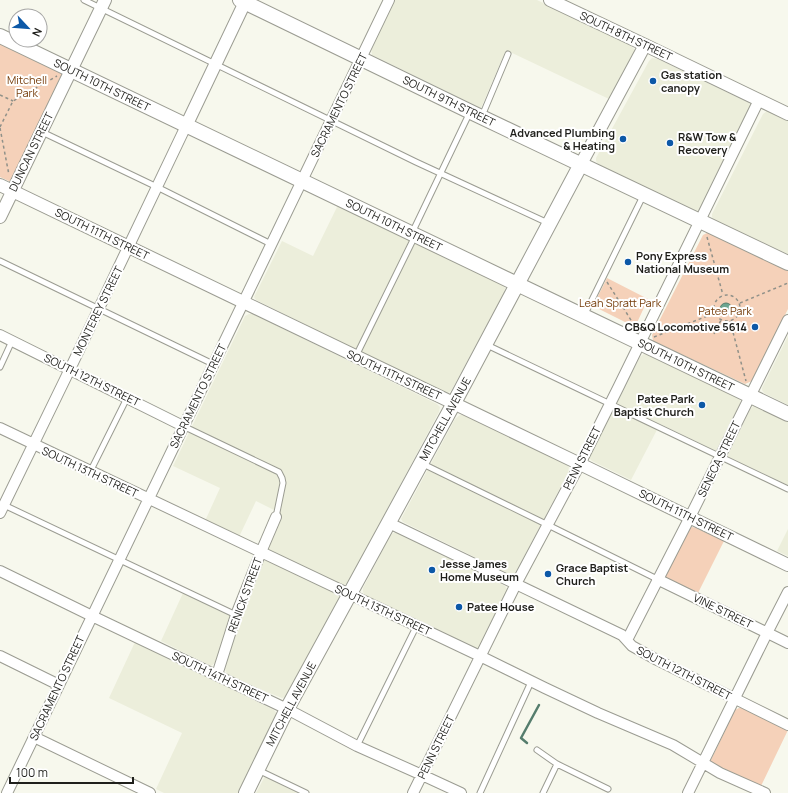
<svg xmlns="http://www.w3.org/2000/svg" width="788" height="793" font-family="Manrope,sans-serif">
<rect width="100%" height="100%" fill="#f7f8ed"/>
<path fill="#eceedb" d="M394,0H537L630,45L635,50L634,55L609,99L506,50L481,108L372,55L371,48Z
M652,58L658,59L749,103L751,107L700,210L696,212L598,164L596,161V158L649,61Z
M767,111L771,112L788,120V256L714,220L712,217V214L763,114Z
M338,205L503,284L505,288L504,293L451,391L448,393H443L256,300L254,297L282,241L313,256Z
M249,314H253L437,404L440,407L439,412L348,583L344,585L339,584L265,549L280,515L274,510L256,501L239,537L205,521L220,488L173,466L245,316Z
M788,336V405L764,393L762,390V388Z
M644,354H649L738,397L740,400V404L716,451L660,424L631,480L592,461L590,459V457L640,357Z
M757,405L788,420V485L727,457L750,410L753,406Z
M460,415H465L566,464L569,467L568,473L516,572L513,574H509L403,522L401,519L455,419Z
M788,529V556L777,551Z
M393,533H398L505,586L507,589V594L480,646L477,649L473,648L369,598L364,594L363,592V588L390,536Z
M263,561H267L335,592L339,597V602L286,697L282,698L249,685L227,674L225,669L240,615Z
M183,593L231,616L219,657L215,663L211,666L161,641Z
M135,642L274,710L278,715L240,793H164L156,789L182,733L109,698Z
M265,776L299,793H256Z"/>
<path fill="#f5d1b9" d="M0,44L62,74L11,182L0,177Z
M709,232L788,270V309L752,381L745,384L653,341L652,335L703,235Z
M607,278L648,299L635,327L593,306Z
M692,527L696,528L724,541L697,595L666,579L665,577L666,573L689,529Z
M742,707L788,730L761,786L710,762L735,710L739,708Z"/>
<path fill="#6ca590" stroke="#557d6d" d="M720 309a6 6 0 1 1 12 0a6 6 0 1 1-12 0Z"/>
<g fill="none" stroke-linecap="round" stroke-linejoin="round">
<path stroke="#557d6d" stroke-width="2.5" d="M527,743L521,738L539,705"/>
<g stroke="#9b9c92" stroke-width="7">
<path id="service" d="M84,0L416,162L548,223
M482,116L508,54
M42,132L157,187L271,244
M412,233L470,112
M0,261L213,364
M584,316L643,196
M487,345L788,489
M356,356L415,236
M0,367L12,341
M183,426L279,472L282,478L283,483L276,517
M421,463L548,525L657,579
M90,472L127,398
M4,505L236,615
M357,746L362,736L417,625
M537,750L557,764L608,789
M258,770L306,793
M480,793L531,682
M543,793L557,764"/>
</g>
<g stroke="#9b9c92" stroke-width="12">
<path id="minor" d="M0,335L183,426
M0,428L480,656L545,688L598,713L673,745L720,773L765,793
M0,513L70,369L186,126
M389,523L622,635L632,646L657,660L788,725
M0,571L92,616L287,709L357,746L422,775L461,793
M657,579L788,643
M627,640L690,517L788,320
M0,656L59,685
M217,675L236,615L261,552L276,517
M34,737L150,793
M7,793L389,0
M413,793L516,584L580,464L618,388L759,100
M688,793L767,633L788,592"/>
</g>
<g stroke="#9b9c92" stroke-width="14">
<path id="tertiary" d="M550,0L645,45L788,114
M186,126L246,0
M581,164L645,45
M0,185L580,464L788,565
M0,217L105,0"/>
</g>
<g stroke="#9b9c92" stroke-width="16">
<path id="secondary" d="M240,0L475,114L788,263
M0,36L788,414
M246,793L287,709L454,403L581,164"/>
</g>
<path stroke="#909189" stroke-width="1.5" stroke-dasharray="3 3" stroke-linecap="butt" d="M0,95L13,101
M0,127L13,101L57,76
M0,128L9,175
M707,237L723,295
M607,282L636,328
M714 308a13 13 0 1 1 26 0a13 13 0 1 1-26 0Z
M740,303L788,283
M596,307L650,301
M730,321L746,381
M714,334L721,320
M654,337L715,313"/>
<use href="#service" stroke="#fff" stroke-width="5"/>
<use href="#minor" stroke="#fff" stroke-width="10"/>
<use href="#tertiary" stroke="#fff" stroke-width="12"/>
<use href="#secondary" stroke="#fff" stroke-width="14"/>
</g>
<g fill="#0c58a7" stroke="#fff" stroke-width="1.5">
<circle cx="653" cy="81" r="4"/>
<circle cx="623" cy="139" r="4"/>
<circle cx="670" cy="143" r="4"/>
<circle cx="628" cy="262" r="4"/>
<circle cx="755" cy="327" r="4"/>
<circle cx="702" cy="405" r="4"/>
<circle cx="432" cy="570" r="4"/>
<circle cx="548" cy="574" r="4"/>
<circle cx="459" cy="607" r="4"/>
</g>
<g text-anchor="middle" stroke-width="4" stroke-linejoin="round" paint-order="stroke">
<g font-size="11" fill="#1f1f1b" stroke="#fff">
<text transform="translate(626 36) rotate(25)" y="4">SOUTH 8TH STREET</text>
<text transform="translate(102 85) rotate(26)" y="4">SOUTH 10TH STREET</text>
<text transform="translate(449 101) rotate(26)" y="4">SOUTH 9TH STREET</text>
<text transform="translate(339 105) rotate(-64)" y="4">SACRAMENTO STREET</text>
<text transform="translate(31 152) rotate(-64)" y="4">DUNCAN STREET</text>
<text transform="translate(394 225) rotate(26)" y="4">SOUTH 10TH STREET</text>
<text transform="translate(102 234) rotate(26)" y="4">SOUTH 11TH STREET</text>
<text transform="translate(98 311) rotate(-64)" y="4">MONTEREY STREET</text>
<text transform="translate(686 365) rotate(26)" y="4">SOUTH 10TH STREET</text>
<text transform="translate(394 375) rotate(25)" y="4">SOUTH 11TH STREET</text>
<text transform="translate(92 380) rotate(26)" y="4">SOUTH 12TH STREET</text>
<text transform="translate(198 396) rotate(-64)" y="4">SACRAMENTO STREET</text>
<text transform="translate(445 419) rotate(-61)" y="4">MITCHELL AVENUE</text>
<text transform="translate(582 458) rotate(-63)" y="4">PENN STREET</text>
<text transform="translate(719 459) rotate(-64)" y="4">SENECA STREET</text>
<text transform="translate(90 472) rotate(25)" y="4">SOUTH 13TH STREET</text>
<text transform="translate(686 515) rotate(26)" y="4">SOUTH 11TH STREET</text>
<text transform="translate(245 595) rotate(-70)" y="4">RENICK STREET</text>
<text transform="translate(383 610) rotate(25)" y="4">SOUTH 13TH STREET</text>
<text transform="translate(723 611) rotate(26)" y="4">VINE STREET</text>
<text transform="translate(684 673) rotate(27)" y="4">SOUTH 12TH STREET</text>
<text transform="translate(220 677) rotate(25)" y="4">SOUTH 14TH STREET</text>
<text transform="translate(57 688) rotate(-65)" y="4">SACRAMENTO STREET</text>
<text transform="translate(291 704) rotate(-62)" y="4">MITCHELL AVENUE</text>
<text transform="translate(436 747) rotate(-64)" y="4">PENN STREET</text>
</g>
<g font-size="11" font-weight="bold" fill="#1f1f1b" stroke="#fff" text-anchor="start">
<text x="661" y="79">Gas station<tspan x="661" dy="13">canopy</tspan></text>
<text x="615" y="137" text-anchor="end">Advanced Plumbing<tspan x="615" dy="13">&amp; Heating</tspan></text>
<text x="678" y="141">R&amp;W Tow &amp;<tspan x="678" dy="13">Recovery</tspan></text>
<text x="636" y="260">Pony Express<tspan x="636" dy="13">National Museum</tspan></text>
<text x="747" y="331" text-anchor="end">CB&amp;Q Locomotive 5614</text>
<text x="694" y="403" text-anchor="end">Patee Park<tspan x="694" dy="13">Baptist Church</tspan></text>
<text x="440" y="568">Jesse James<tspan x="440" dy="13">Home Museum</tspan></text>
<text x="556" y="572">Grace Baptist<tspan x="556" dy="13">Church</tspan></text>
<text x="467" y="611">Patee House</text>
</g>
<g font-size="11" fill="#763e0c" stroke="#fff">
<text x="27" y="84">Mitchell<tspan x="27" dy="13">Park</tspan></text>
<text x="620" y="307">Leah Spratt Park</text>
<text x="725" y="315">Patee Park</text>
</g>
</g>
<g transform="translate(28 28) rotate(116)"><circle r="19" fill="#ffffff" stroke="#a5a5a4"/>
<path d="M0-3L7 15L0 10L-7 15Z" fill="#0c58a7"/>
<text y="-6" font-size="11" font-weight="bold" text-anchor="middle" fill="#1f1f1b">N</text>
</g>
<path d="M10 777v6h123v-6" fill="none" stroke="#1f1f1b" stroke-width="2"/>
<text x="16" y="777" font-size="12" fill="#1f1f1b" stroke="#ffffff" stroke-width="3" paint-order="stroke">100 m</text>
</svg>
